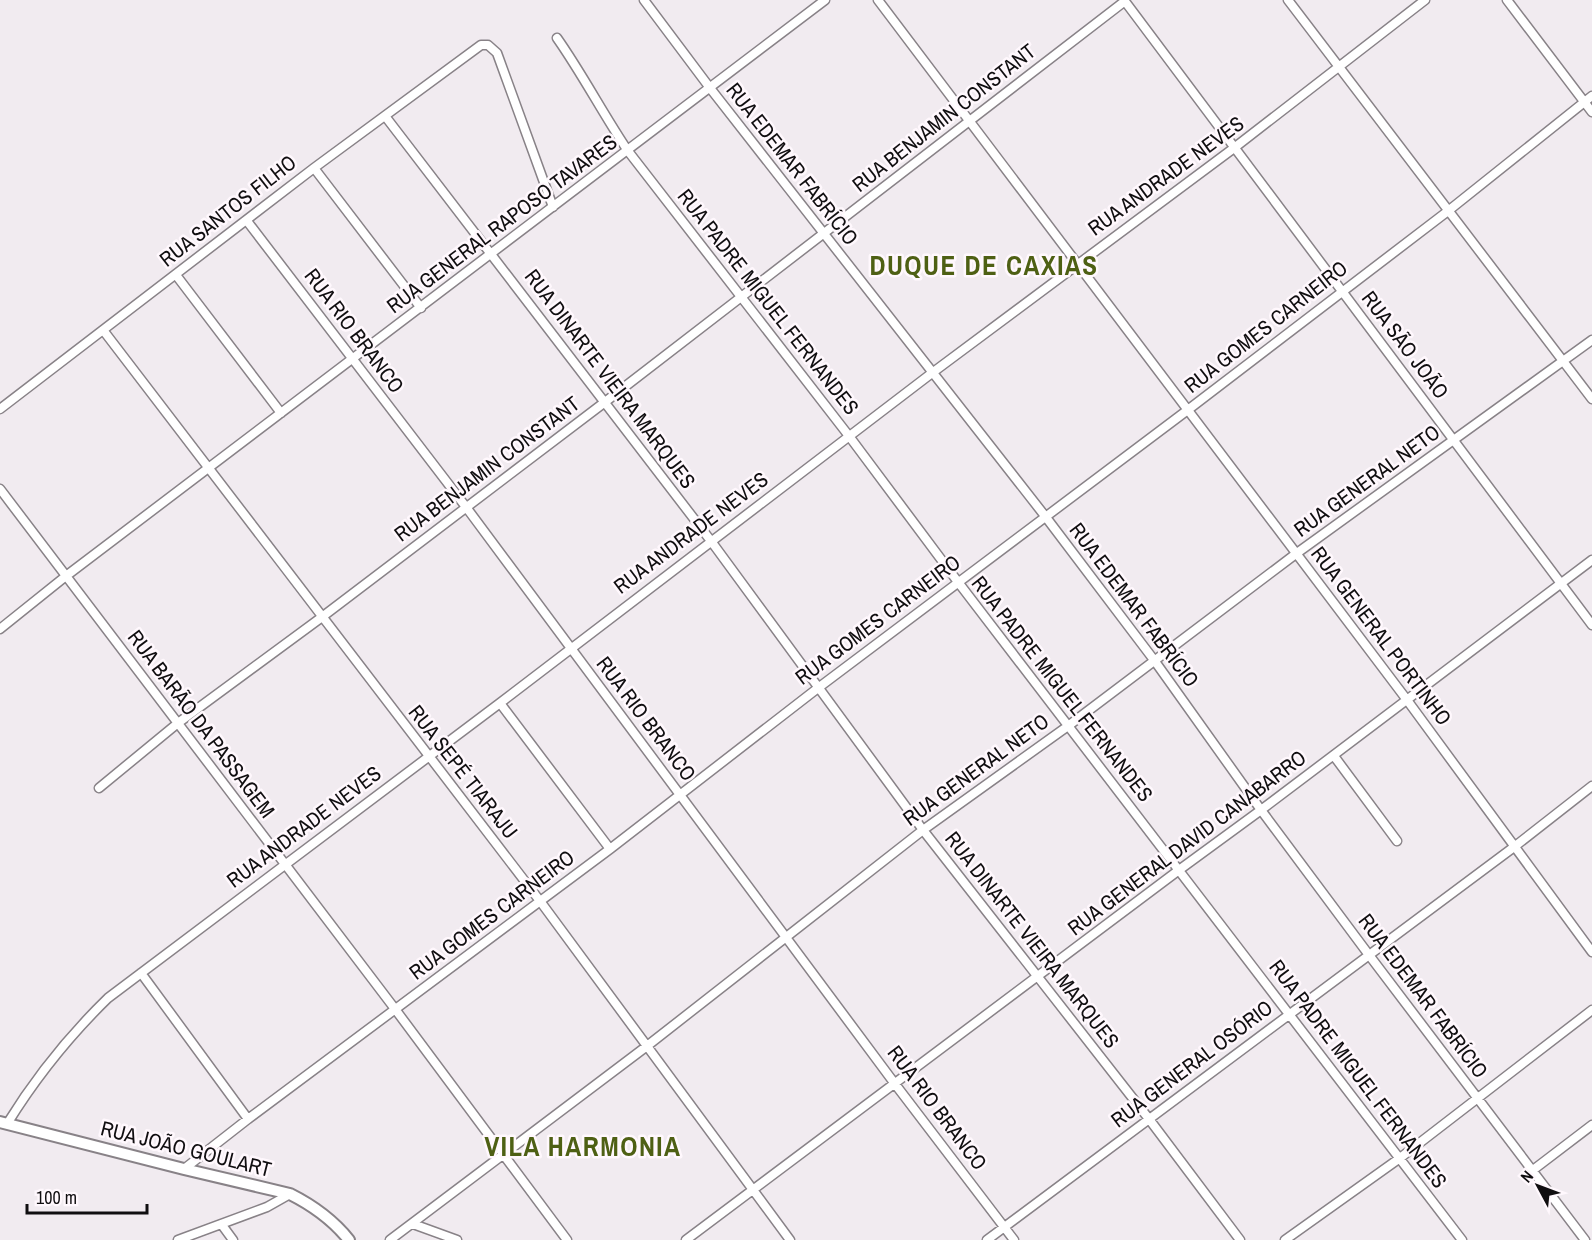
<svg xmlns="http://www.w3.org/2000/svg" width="1592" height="1240" font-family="'Archivo Narrow',sans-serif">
<rect width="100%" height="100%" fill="#f1ebf0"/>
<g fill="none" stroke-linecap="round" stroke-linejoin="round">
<g stroke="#888287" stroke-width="11">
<path id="minor" d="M644,0L710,88L1045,516L1154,660L1261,810L1369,955L1585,1240
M878,0L1407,700L1592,952
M1124,0L1592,625
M1288,0L1592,399
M1507,0L1592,112
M557,38C583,75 603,114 628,151L849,436L958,582L1462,1240
M385,116L711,541L923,830L1149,1119L1240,1240
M314,168L421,308
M247,221L466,507L895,1084L1014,1240
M176,275L281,413
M103,330L540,901L790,1240
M0,409L314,168L481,45H488L497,53L553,207
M0,489L395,1009L567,1240
M0,629L66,576L825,0
M500,703L610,849
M1334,756L1397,841
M99,788L178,723L322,617L605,402L1125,1
M141,973L248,1119
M7,1124C36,1077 69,1036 108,998L500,703L932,373L1234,148L1425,0
M184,1169L248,1119L610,849L818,688L1189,409L1448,211L1592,96
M1533,1170L1592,1125
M413,1224L457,1240
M222,1225L233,1240
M178,1240L267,1207L290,1194
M390,1240L647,1046L923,830L1068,726L1297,553L1592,340
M686,1240L1179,870L1261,810L1592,560
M987,1240L1514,847L1592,786
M1285,1240L1400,1158L1592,1010"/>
</g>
<g stroke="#888287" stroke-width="14">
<path id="tertiary" d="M0,1122L184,1169L290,1194C312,1205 333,1220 349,1240"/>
</g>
<use href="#minor" stroke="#fff" stroke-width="8"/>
<use href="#tertiary" stroke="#fff" stroke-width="10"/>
</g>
<g text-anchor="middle" stroke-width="5" stroke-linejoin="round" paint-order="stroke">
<g font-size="21" fill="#100e10" stroke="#fff8fd">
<text transform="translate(944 118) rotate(-38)" y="7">RUA BENJAMIN CONSTANT</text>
<text transform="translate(792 164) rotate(52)" y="7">RUA EDEMAR FABRÍCIO</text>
<text transform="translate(1166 176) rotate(-36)" y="7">RUA ANDRADE NEVES</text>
<text transform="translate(228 211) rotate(-38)" y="7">RUA SANTOS FILHO</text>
<text transform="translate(502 224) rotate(-37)" y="7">RUA GENERAL RAPOSO TAVARES</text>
<text transform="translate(768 302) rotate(52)" y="7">RUA PADRE MIGUEL FERNANDES</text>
<text transform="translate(1266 327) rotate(-38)" y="7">RUA GOMES CARNEIRO</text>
<text transform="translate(354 331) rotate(53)" y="7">RUA RIO BRANCO</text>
<text transform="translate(1405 345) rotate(53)" y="7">RUA SÃO JOÃO</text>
<text transform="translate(610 379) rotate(53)" y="7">RUA DINARTE VIEIRA MARQUES</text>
<text transform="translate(487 469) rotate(-37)" y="7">RUA BENJAMIN CONSTANT</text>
<text transform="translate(1367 481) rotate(-36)" y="7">RUA GENERAL NETO</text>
<text transform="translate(691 533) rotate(-37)" y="7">RUA ANDRADE NEVES</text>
<text transform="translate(1134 605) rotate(53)" y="7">RUA EDEMAR FABRÍCIO</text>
<text transform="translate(878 620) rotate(-37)" y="7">RUA GOMES CARNEIRO</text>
<text transform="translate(1381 636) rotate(53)" y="7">RUA GENERAL PORTINHO</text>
<text transform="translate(1062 689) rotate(52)" y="7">RUA PADRE MIGUEL FERNANDES</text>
<text transform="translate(646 719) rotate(53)" y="7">RUA RIO BRANCO</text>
<text transform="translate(201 724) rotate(53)" y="7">RUA BARÃO DA PASSAGEM</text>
<text transform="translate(976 770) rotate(-36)" y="7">RUA GENERAL NETO</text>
<text transform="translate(463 772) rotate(52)" y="7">RUA SEPÉ TIARAJU</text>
<text transform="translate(304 827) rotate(-37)" y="7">RUA ANDRADE NEVES</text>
<text transform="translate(1187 843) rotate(-37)" y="7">RUA GENERAL DAVID CANABARRO</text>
<text transform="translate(492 915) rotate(-37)" y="7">RUA GOMES CARNEIRO</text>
<text transform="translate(1032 940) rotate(52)" y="7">RUA DINARTE VIEIRA MARQUES</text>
<text transform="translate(1423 996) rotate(53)" y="7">RUA EDEMAR FABRÍCIO</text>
<text transform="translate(1192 1064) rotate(-37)" y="7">RUA GENERAL OSÓRIO</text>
<text transform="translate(1358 1074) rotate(53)" y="7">RUA PADRE MIGUEL FERNANDES</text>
<text transform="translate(937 1108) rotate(53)" y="7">RUA RIO BRANCO</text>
<text transform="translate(186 1149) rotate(14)" y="7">RUA JOÃO GOULART</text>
</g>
<g font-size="27" font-weight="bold" letter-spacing="1.5" fill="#4e6014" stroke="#fff8fd">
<text x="984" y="275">DUQUE DE CAXIAS</text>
<text x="583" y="1156">VILA HARMONIA</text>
</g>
</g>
<g transform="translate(1538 1186) rotate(311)" stroke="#fff8fd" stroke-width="4.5" paint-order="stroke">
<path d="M0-4.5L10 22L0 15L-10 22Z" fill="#100e10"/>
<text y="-9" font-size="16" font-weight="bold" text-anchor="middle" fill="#100e10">N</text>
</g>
<path d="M27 1204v9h120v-9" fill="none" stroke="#100e10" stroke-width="3"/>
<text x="36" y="1204" font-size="18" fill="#100e10" stroke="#fff8fd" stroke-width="4.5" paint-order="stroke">100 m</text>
</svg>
